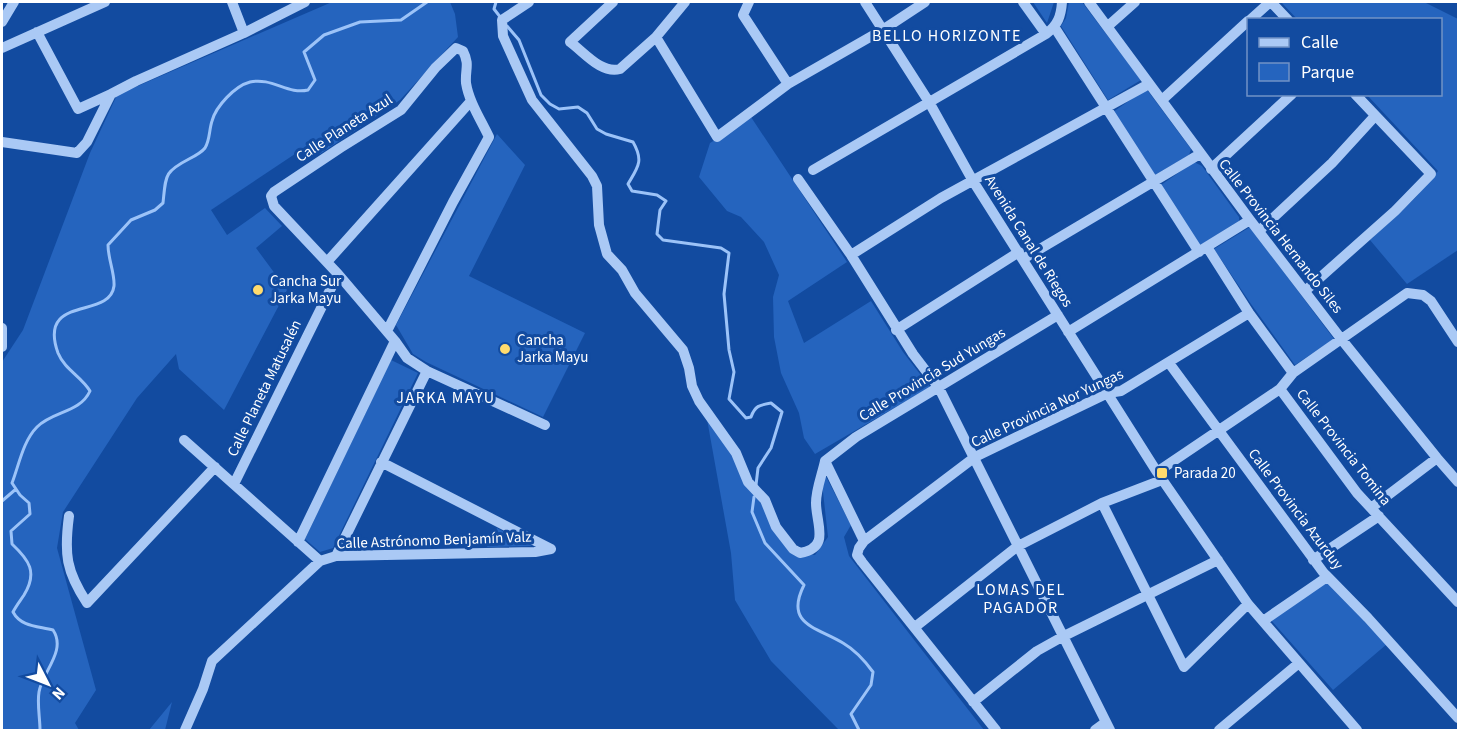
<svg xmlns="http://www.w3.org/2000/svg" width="1460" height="732" font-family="'Source Sans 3',sans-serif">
<rect width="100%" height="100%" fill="#124ba0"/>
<path fill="#2564be" d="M332,2H450L455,14L458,37L400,100L320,154L313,142L211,210L227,235L265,208L282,226L256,248L287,290L224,410L179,369L176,354L137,398L63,512L57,548L96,690L75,723L79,730H2V362L23,330L90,153L117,95Z
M1033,2H1054L1047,23Z
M1069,2H1082L1141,80L1108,100L1061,26L1066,18Z
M1281,2H1424L1458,19V250L1407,284L1370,240L1415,198L1438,171L1367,95L1440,94V20L1297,19Z
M1143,91H1148L1191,149L1189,155L1155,175L1113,112Z
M751,117L847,262L788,301L804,343L871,301L903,352L930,387L815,454L804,438L799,413L781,373L774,337L773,297L779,275L764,242L741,217L727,211L699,177L710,143Z
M497,134L525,165L469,276L585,333L543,417L426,362L413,354L396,325Z
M1194,162L1202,166L1239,217V221L1202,244H1199L1161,185Z
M1250,227L1334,339L1295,365L1251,304L1214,249Z
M391,360L418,373L333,548L320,552L305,539Z
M705,408L790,553L815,555L828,537L820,465L851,525L844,537L849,556L984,730H839L771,661L735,600L731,553Z
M497,528L532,546L487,547Z
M1326,582L1387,644L1333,690L1270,619Z
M172,702L165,730H149Z"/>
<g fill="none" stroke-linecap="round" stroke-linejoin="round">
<path stroke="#9cc3f8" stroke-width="3" d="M496,2L494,9L501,18
M507,26L519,40L541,95L550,104L559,109L578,107L587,113L597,129L606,134L633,142C644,161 638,167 628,184L632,191L657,195L666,201L660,210L657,234L663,240L721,248L729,253L724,294L729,350L734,372L729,399L746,418L751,417C755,406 759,405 771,403L782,412L771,448L758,468L756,485
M754,497L752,512L765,543L804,585C784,625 817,627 843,643C855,650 865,661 873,672L871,685L851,714L859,730
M2,501L16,489
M40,730C40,718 37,704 39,692C42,672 67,651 53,630C38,626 21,627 13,612C16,606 20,601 24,595C38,572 29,560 12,544L11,531L30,514L29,503L20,495L12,483C19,465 23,441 37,427C53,411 80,413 90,391C81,376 65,370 58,353C37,294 110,320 114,286C115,274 108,259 108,245L131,220L155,210L163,203C166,175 164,172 189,159C195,156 201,153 205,148C210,140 209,130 212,121C216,106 235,86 250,82C272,77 288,95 308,90L315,80L304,52L324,35L360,22L401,20L427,2"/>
<path stroke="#aac9f5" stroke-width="10" d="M232,2L244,33
M529,2L502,20L503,36L532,100L592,176L597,186L599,225L607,254L622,270L635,293L683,350L689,368L692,386L699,401L736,453L748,482L765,500L776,527L793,549L800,553C831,548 816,524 816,503C816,489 822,475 825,461
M613,2L570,42C585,53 601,74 620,69L656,37L685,2
M749,2L743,15L788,84
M865,2L929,102L973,181L1157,472L1248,604L1357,730
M1023,2L1046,34
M1089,2L1250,220L1342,340L1437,458L1458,482
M1271,2L1288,20
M1250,20L1270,2
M2,22L14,2
M1108,26L1135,2
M1055,28L1199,252
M37,32L78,109L111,94
M656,37L717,137L788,84L884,29L925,2
M2,48L105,2
M1162,100L1248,21
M2,142L77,153L87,142L111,94L136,81L244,33L305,2
M1211,169L1292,94
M813,170L1046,34C1058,25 1061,16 1062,2
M798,179L851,255L913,354L939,388L1110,730
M1259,231L1332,163L1375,116
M1207,247L1249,313L1293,373
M851,255L941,198L1149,84
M1023,259L1200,154
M327,262L471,101
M1305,291L1395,211L1431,174L1355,94
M2,328V347
M896,330L1019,252
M387,331L453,202L489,137C481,120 469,102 466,83C465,69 470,65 463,51L456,48L436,67L401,110L340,148L274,192L271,196L274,206L338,274L395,341L407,358L427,371L545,425
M1068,332L1250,220
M1169,363L1323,572L1368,618L1458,718
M1280,389L1357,493L1458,602
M184,440L320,561
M825,461L864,541L859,548L857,555L862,562L996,730
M825,461L856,437L1058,315
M381,462L551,549
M1157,472L1280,389L1293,373L1407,293L1423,295L1431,301L1458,342
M234,484L338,274
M1102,503L1184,667L1248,604
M1371,508L1437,458
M69,516C64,554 66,571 87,603L215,467
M864,541L975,457L1108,393L1121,391L1249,313
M298,542L395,341
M336,556L427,371
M1313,560L1379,516
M1263,621L1327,577
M915,627L1018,546L1102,503L1162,480
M973,702L1037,651L1062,637L1218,560
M185,730L203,689L212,661L320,561L336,556L535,552L551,549
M1095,730L1106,722
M1219,730L1299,663"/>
</g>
<g fill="#ffdb6e" stroke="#124ba0" stroke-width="2">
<circle cx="258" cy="290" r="6"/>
<circle cx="505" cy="349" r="6"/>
<rect x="1156" y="467" width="12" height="12" rx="3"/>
</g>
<g text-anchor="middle" stroke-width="6" stroke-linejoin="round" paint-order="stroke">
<g font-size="15" fill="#fff" stroke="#124ba0">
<text transform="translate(344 128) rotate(-33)" y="5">Calle Planeta Azul</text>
<text transform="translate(1281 236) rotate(52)" y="5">Calle Provincia Hernando Siles</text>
<text transform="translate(1029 241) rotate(58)" y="5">Avenida Canal de Riegos</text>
<text transform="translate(932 374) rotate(-31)" y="5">Calle Provincia Sud Yungas</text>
<text transform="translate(264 388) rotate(-64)" y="5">Calle Planeta Matusalén</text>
<text transform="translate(1047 408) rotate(-25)" y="5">Calle Provincia Nor Yungas</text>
<text transform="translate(1344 447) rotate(52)" y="5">Calle Provincia Tomina</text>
<text transform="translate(1296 509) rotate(53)" y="5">Calle Provincia Azurduy</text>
<text transform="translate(434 540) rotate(-2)" y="5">Calle Astrónomo Benjamín Valz</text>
</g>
<g font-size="15" fill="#fff" stroke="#124ba0" text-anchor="start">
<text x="270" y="286">Cancha Sur<tspan x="270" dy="17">Jarka Mayu</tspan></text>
<text x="517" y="345">Cancha<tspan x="517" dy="17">Jarka Mayu</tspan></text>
<text x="1174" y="478">Parada 20</text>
</g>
<g font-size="16" letter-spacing="1.5" fill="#fff" stroke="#124ba0">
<text x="947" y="41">BELLO HORIZONTE</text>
<text x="446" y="403">JARKA MAYU</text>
<text x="1021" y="595">LOMAS DEL<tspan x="1021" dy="18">PAGADOR</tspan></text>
</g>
</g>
<rect width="1460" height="732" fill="none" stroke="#ffffff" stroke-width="6"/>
<rect x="1247" y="18" width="195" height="78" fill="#124ba0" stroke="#7193c6" stroke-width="1.5"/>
<rect x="1259" y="38" width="30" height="9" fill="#aac9f5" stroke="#7193c6" stroke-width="1.5"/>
<text x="1301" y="48" font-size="18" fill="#ffffff">Calle</text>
<rect x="1259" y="63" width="30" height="18" fill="#2564be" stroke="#7193c6" stroke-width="1.5"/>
<text x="1301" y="78" font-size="18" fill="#ffffff">Parque</text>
<g transform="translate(48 684) rotate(132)" stroke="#124ba0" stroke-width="4.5" paint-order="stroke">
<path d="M0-4.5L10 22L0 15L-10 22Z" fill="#ffffff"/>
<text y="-9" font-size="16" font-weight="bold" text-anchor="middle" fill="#ffffff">N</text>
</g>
</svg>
